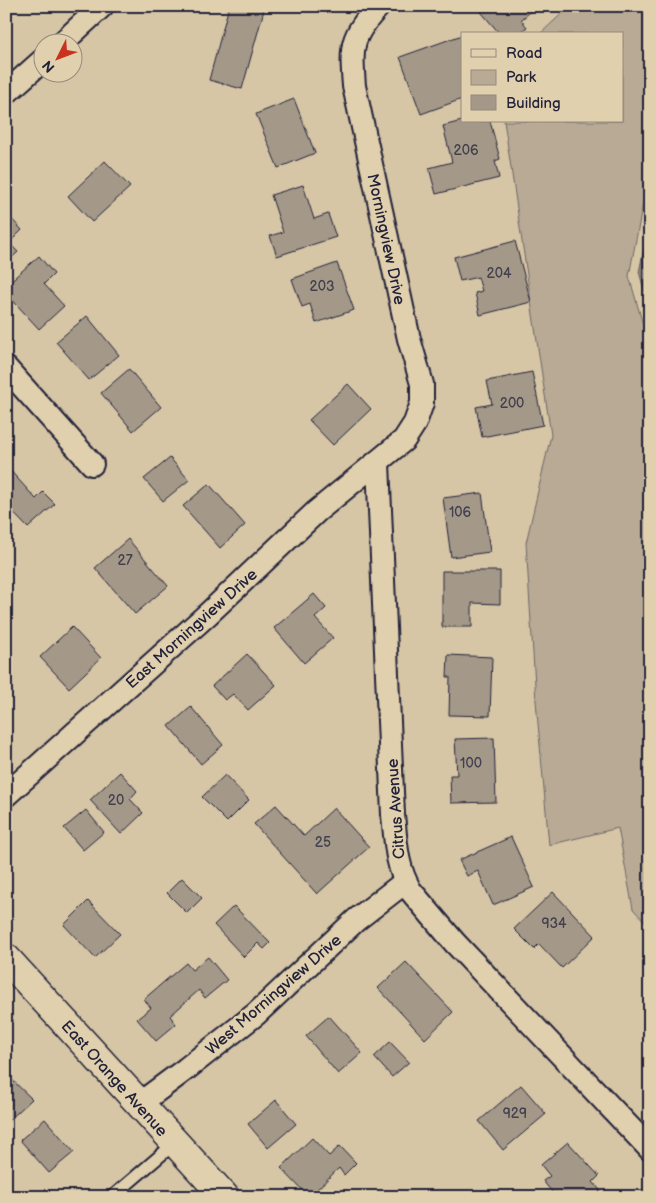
<svg xmlns="http://www.w3.org/2000/svg" width="656" height="1203" font-family="'Balsamiq Sans',sans-serif">
<rect width="100%" height="100%" fill="#d6c6a6"/>
<filter id="ink" filterUnits="userSpaceOnUse"><feTurbulence type="fractalNoise" baseFrequency=".02" numOctaves="2"/><feDisplacementMap in="SourceGraphic" scale="10" xChannelSelector="R" yChannelSelector="G"/><feConvolveMatrix kernelMatrix="1 2 1 2 8 2 1 2 1" color-interpolation-filters="sRGB"/></filter>
<g filter="url(#ink)">
<path fill="#b8aa94" stroke="#6d6668" d="M570,6H650V167L629,276L650,349V927L633,909L618,828L549,845L536,701L526,543L551,435L504,121H622V34H540Z"/>
<path fill="#91877d" stroke="#655f63" d="M650,219V311L639,272Z"/>
<path fill="#a49888" stroke="#22223b" d="M229,6H251L264,10L242,89L209,80Z
M476,6H537L521,20L527,27L519,34H500Z
M462,35V99L421,114L400,57Z
M294,99L315,153L278,168L256,114Z
M462,121H490L500,159L495,161L499,178L436,194L429,168L452,162L443,126Z
M105,161L130,187L92,222L68,196Z
M303,185L314,219L328,214L336,237L277,256L270,236L283,232L271,195Z
M6,213L22,230L9,243L18,252L6,263Z
M515,241L531,302L480,315L475,293L482,291L478,277L460,281L454,257Z
M39,256L54,274L44,284L64,306L39,329L6,293V285Z
M337,263L354,310L316,323L310,304L302,307L292,279Z
M87,316L119,355L89,380L56,342Z
M129,369L161,407L133,431L101,393Z
M532,372L543,425L482,437L476,407L492,404L487,381Z
M348,384L371,409L333,445L309,420Z
M170,458L189,480L163,501L144,479Z
M8,468L36,499L43,492L55,504L28,528L6,505V470Z
M209,484L245,525L220,548L183,506Z
M482,493L490,552L451,557L443,498Z
M128,539L168,586L135,614L95,568Z
M442,571H500V604L472,603V627H442Z
M314,594L326,608L315,618L333,638L304,663L274,628Z
M72,627L101,658L69,688L40,657Z
M247,654L276,685L248,710L233,694L225,700L212,686Z
M448,655L492,657L490,716L449,715L450,677H447Z
M191,707L223,745L201,764L169,726Z
M494,738L496,802L451,803L450,775H457L455,739Z
M120,772L137,791L130,799L143,813L121,834L90,800Z
M225,775L249,800L227,822L202,797Z
M276,805L304,836L334,808L369,847L317,894L254,824Z
M86,810L104,832L83,850L64,828Z
M511,837L534,887L493,905L478,871L467,876L459,860Z
M182,878L202,898L187,913L167,893Z
M553,892L595,936L562,968L539,944L534,949L514,929Z
M88,901L120,934L95,958L64,925Z
M234,906L270,943L264,949L258,943L244,957L214,925Z
M208,957L227,980L205,998L199,990L170,1016L176,1024L156,1041L137,1019L151,1008L144,999L186,963L192,970Z
M406,962L453,1012L425,1039L378,988Z
M329,1016L362,1053L338,1074L306,1036Z
M390,1042L409,1062L392,1077L374,1057Z
M9,1077L32,1099L6,1123V1080Z
M521,1085L546,1114L503,1150L479,1121Z
M276,1100L296,1124L268,1148L248,1124Z
M45,1119L74,1152L49,1173L20,1140Z
M312,1138L329,1156L340,1146L356,1163L344,1175L339,1168L309,1197L281,1168Z
M568,1142L599,1176L593,1182L606,1197H556L543,1181L550,1176L541,1165Z"/>
<g fill="none" stroke-linecap="round" stroke-linejoin="round">
<g stroke="#22223b" stroke-width="15">
<path id="lane" d="M112,1197L175,1143"/>
</g>
<g stroke="#22223b" stroke-width="26">
<path id="street" d="M63,42L102,6
M6,93L42,61
M6,368L92,464
M378,463L393,815C396,842 396,866 410,890L455,943L650,1149
M6,795L208,614L316,512L404,440L415,423L422,403V384L409,339L354,86C351,47 350,36 379,6
M139,1104L186,1069L256,1014L356,920L405,882"/>
</g>
<g stroke="#22223b" stroke-width="31">
<path id="secondary" d="M6,958L225,1197"/>
</g>
<use href="#lane" stroke="#e1d0ad" stroke-width="11"/>
<use href="#street" stroke="#e1d0ad" stroke-width="22"/>
<use href="#secondary" stroke="#e1d0ad" stroke-width="28"/>
</g>
</g>
<g text-anchor="middle" stroke-width="5" stroke-linejoin="round" paint-order="stroke">
<g font-size="14" fill="#42404e">
<text x="466" y="155">206</text>
<text x="499" y="278">204</text>
<text x="322" y="291">203</text>
<text x="512" y="408">200</text>
<text x="460" y="517">106</text>
<text x="125" y="565">27</text>
<text x="471" y="768">100</text>
<text x="116" y="805">20</text>
<text x="323" y="847">25</text>
<text x="554" y="928">934</text>
<text x="515" y="1118">929</text>
</g>
<g font-size="16" fill="#22223b" stroke="#e1d0ad">
<text transform="translate(387 239) rotate(78)" y="6">Morningview Drive</text>
<text transform="translate(191 628) rotate(-42)" y="6">East Morningview Drive</text>
<text transform="translate(395 809) rotate(-94)" y="6">Citrus Avenue</text>
<text transform="translate(273 994) rotate(-41)" y="6">West Morningview Drive</text>
<text transform="translate(115 1078) rotate(48)" y="6">East Orange Avenue</text>
</g>
</g>
<rect width="656" height="1203" fill="none" stroke="#e1d0ad" stroke-width="25"/>
<rect x="12" y="12" width="631" height="1178" fill="none" stroke="#22223b" stroke-width="2" filter="url(#ink)"/>
<rect x="461" y="32" width="162" height="90" fill="#e1d0ad" stroke="#958a7f"/>
<rect x="471" y="49" width="25" height="8" fill="#e1d0ad" stroke="#958a7f"/>
<text x="506" y="58" font-size="15" fill="#22223b">Road</text>
<rect x="471" y="70" width="25" height="15" fill="#b8aa94" stroke="#958a7f"/>
<text x="506" y="82" font-size="15" fill="#22223b">Park</text>
<rect x="471" y="95" width="25" height="15" fill="#a49888" stroke="#958a7f"/>
<text x="506" y="108" font-size="15" fill="#22223b">Building</text>
<g transform="translate(58 58) rotate(228)"><circle r="24" fill="#e1d0ad" stroke="#958a7f"/>
<path d="M0-4L9 19L0 12L-9 19Z" fill="#c8321e"/>
<text y="-8" font-size="14" font-weight="bold" text-anchor="middle" fill="#22223b">N</text>
</g>
</svg>
